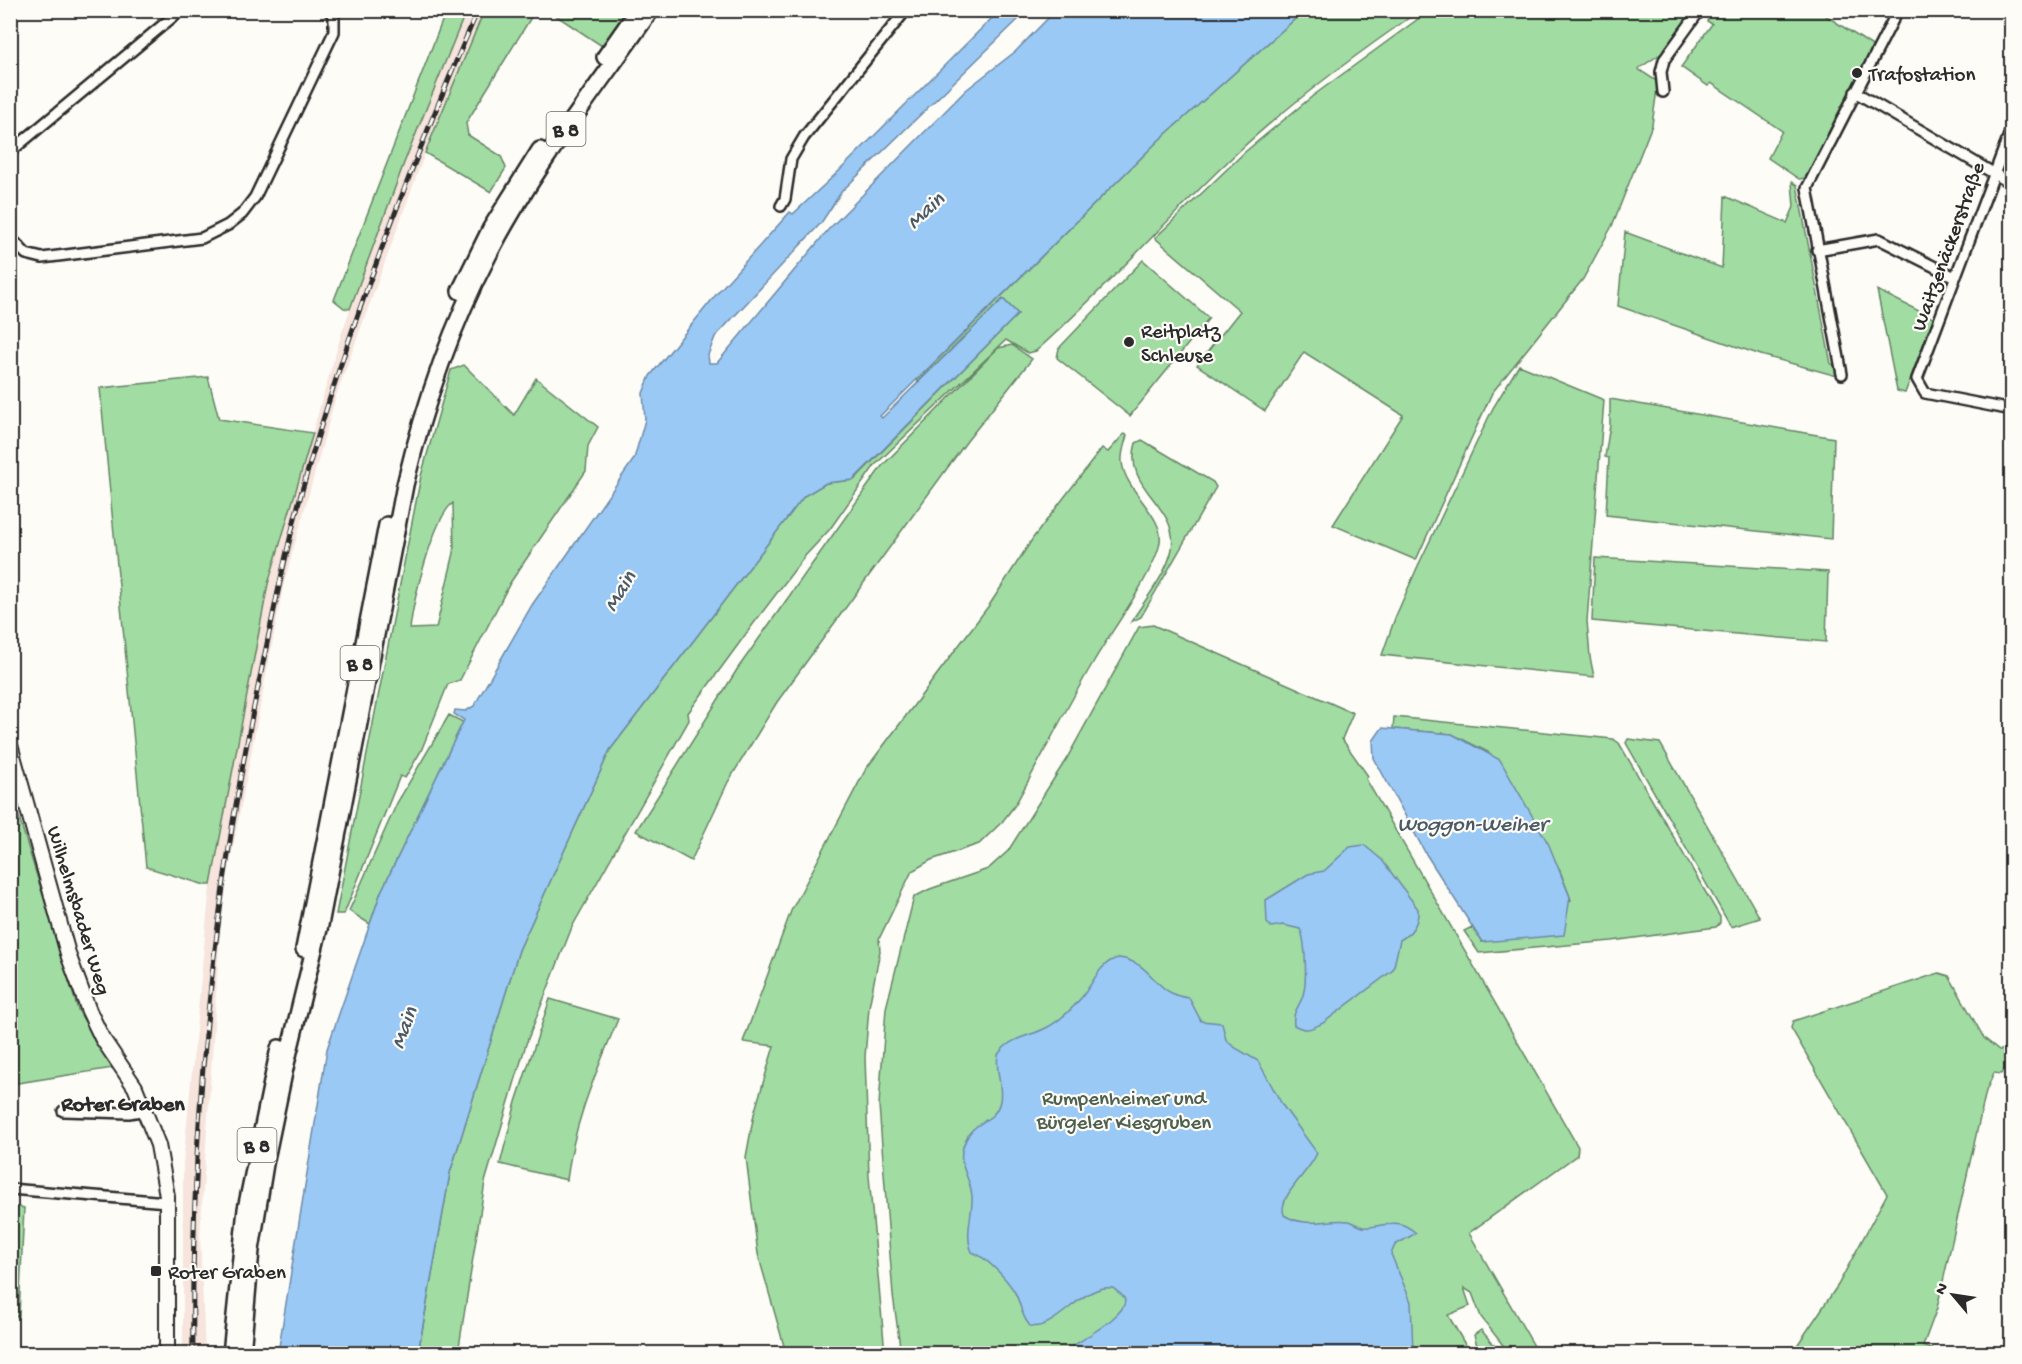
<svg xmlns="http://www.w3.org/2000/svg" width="2022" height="1364" font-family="'Gochi Hand',sans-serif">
<rect width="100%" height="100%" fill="#fdfcf7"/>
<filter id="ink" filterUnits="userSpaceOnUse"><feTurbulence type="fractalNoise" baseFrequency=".0167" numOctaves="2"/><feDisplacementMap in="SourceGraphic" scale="12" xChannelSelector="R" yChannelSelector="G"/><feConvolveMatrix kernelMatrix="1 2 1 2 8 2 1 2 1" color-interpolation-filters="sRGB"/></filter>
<g filter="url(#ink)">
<path fill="#f6e4dd" d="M466,11H484L425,153L336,396L283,587L222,905L200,1235L205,1353L183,1354V1165L209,895L268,584L342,332L404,163Z"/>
<path fill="#a1dca2" stroke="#668466" stroke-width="1.5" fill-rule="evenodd" d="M446,11H466L404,163L350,309L344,308L334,300Z
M484,11H535L466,123L468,135L501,156L506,168L491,192L425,153Z
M549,11H629L602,46Z
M1304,11H1419C1358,53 1295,99 1240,150C1170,215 1107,288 1036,351L1028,353L1006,340L875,465L830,529L805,556L754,623L688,713L689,720L572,927L526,1044L485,1182L458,1353L418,1354L450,1173L519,950L610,750L804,496L826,483L854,480L1018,314L1003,299L918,382L917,380L1159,140Z
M1429,11H1694L1665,51L1638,69L1658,82L1652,125L1612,226L1583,279L1492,393L1416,560L1333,525L1403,415L1304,352L1265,411L1197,365L1240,311L1155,238L1246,151L1314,95Z
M1706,11H1819L1874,47L1806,178L1799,179L1768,158L1782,131L1711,83L1708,86L1681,67L1712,24L1707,21L1710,16Z
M1792,182L1797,185L1831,364L1835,365L1837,376L1761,355L1618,306L1625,232L1722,268L1725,196L1787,223L1794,207Z
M1143,260L1209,318L1130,416L1057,358L1059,348Z
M1877,290L1933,318L1905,393L1897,391Z
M1012,345L1032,359L967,441L777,702L728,782L691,861L636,831L738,668L882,466L998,348Z
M464,365L514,415L536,378L598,427L588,446L586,471L510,583L460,680L448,684L421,751L405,778L400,776L344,914H336L421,476L451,370ZM453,503L454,553L436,628L410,629C413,602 433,518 453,503Z
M1519,365L1604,400L1587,621L1590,657L1594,677L1382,655L1395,618L1417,568L1493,408Z
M208,377L219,419L313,433L268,584L211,885H205L146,867L100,388Z
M1610,399L1834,438L1831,539L1606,515L1609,458L1605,457L1610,425Z
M1124,434L1127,435C1125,443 1121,453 1122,462C1125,492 1164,515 1160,542C1156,570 1110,633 1094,661C1066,708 1042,757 1015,805L1002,822L979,844L931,860L912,871L879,939L880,951L869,1007L865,1057L869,1176L885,1353H786L758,1254L746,1157L754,1114L774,1046L743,1042L791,911L866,769L990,604L1033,538L1102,448L1108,452Z
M1142,440L1213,482L1216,487L1141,617L1131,622C1144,601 1167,574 1172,549C1179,504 1122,490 1136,443Z
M1595,558L1828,572L1826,642L1592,621Z
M1153,625L1353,713L1342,739L1368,776L1366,779L1578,1147L1577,1155L1469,1233L1538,1353H1509L1481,1317L1472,1293L1464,1288L1470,1306L1448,1315L1470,1353L901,1354L893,1295L879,1105L886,1008L914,897L930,889L988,869L1008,851L1067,758L1139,627Z
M449,715L463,722L381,892L370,924L349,911L397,803Z
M1394,717L1613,739L1619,743L1720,917V923L1716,927L1612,941L1479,953L1464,931L1472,927L1482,942L1571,901L1570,897L1560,871L1488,752L1452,734L1393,729Z
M1628,739L1660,743L1760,918L1731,927L1626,743Z
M10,788L78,1010L113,1068L11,1084Z
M1939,973L1949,976L1984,1038L1999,1050H2012L2011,1061L2001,1074L1994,1073L1986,1091L1937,1308L1923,1346L1944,1353H1792L1838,1285L1887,1194L1791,1028L1793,1021Z
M550,999L618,1019C596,1073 574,1121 567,1180L500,1164L516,1102Z
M10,1206L24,1208L19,1316H11Z
M1481,1330L1501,1353H1479L1474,1335Z"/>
<path fill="#9ac9f6" stroke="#6e8aa5" stroke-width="1.5" d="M999,11H1027L842,191L821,223L715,337L708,355L709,363H717L828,230L966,90L1016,51L1055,11H1304L1159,140L880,416L882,418L1003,299L1018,314L853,480L826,483L804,496L610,750L519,950L450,1173L418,1353H278L327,1049L381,892L464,720L454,714L455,710L466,711L474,706L532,605L634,459L645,420L643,393L650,376L719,291L790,212L793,214L838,172Z
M1382,728L1452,734L1500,760L1549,845L1570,897L1564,935L1482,942L1426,854L1374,758L1373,741Z
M1364,845L1382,860L1418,909C1419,923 1412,933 1400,940L1393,970L1323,1023C1311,1029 1306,1032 1294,1025C1292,1010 1300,1007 1303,995C1307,982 1306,940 1300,929L1283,925L1271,927L1267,923L1266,900L1308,874L1324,871L1350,847Z
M1119,958C1155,963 1152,994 1189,998L1201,1021L1222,1023L1226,1040L1234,1047L1258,1061L1283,1106L1317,1153C1310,1172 1277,1196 1284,1215C1306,1229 1327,1218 1349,1221C1354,1222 1358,1226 1363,1227C1384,1229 1394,1214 1416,1233L1395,1245L1391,1254L1411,1302L1413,1353H1063C1073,1344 1133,1313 1124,1298C1122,1294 1116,1291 1113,1288C1082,1283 1056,1332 1030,1326C1019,1313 1022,1304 1014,1291C1006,1278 986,1257 972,1252C964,1234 973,1215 972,1197C971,1173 951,1163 969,1134C978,1120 996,1121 1000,1101C1003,1086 995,1070 998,1055C1009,1037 1029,1037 1046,1028C1060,1021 1072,1009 1082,997C1093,984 1100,961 1119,958Z"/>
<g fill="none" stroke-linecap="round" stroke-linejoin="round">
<g stroke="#2b2b2b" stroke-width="14">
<path id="street" d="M1663,92L1661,72L1664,60L1700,10
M1855,92L2012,184
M2012,127L1917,379L1925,393L2012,410
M10,152L181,10
M781,206L785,199L791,159L804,137L906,10
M10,237L26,254L42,258L202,238L228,225L242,214L255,197L334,32V15L328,10
M1817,250L1879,239L1955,277
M1842,374L1807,188L1898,10
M10,443V456
M63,1111L129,1113L146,1110
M10,1189L167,1202"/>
</g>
<g stroke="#2b2b2b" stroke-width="18">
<path id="secondary" d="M10,745L69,957L89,1011L102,1038L135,1087L158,1145L167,1196V1354"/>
</g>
<g stroke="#2b2b2b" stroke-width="20">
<path id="primary" d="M605,57L638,10
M460,291L491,228L540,150
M304,949L387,525
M231,1354L246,1209L279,1048
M242,1354L251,1250L265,1164L285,1068L320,925L405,485C424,405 451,327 489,254C534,167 595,90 651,10"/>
</g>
<use href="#street" stroke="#fdfcf7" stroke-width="9"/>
<use href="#secondary" stroke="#fdfcf7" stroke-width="14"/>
<use href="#primary" stroke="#fdfcf7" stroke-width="15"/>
<g stroke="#2b2b2b" stroke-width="5">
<path id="rail" d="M193,1354C190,1120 214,891 263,663C275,604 287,545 303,487C349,324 411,165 478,10"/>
</g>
<use href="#rail" stroke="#fdfcf7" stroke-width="3" stroke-dasharray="9" stroke-linecap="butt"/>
</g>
</g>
<g fill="#2b2b2b" stroke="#fdfcf7" stroke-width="2">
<circle cx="1857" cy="73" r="6"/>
<circle cx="1129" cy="342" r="6"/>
<rect x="150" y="1265" width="12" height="12" rx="3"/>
</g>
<g text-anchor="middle" stroke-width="4.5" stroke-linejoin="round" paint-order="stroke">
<g fill="#fdfcf7" stroke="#6a6a68" stroke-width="1.5">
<rect x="546.5" y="112" width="39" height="34" rx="4.5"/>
<rect x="340.5" y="646" width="39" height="34" rx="4.5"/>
<rect x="237.5" y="1128" width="39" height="34" rx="4.5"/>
</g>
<g font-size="20" font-weight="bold" fill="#2b2b2b">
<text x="566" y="136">B 8</text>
<text x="360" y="670">B 8</text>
<text x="257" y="1152">B 8</text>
</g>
<g font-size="21" fill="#2b2b2b" stroke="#fdfcf7" text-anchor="start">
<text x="1869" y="80">Trafostation</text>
<text x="1141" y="337">Reitplatz<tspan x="1141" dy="24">Schleuse</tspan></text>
<text x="168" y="1278">Roter Graben</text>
</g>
<g font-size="21" fill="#2b2b2b" stroke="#fdfcf7">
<text transform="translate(1947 246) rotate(-70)" y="7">Waitzenäckerstraße</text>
<text transform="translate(80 910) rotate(73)" y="7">Wilhelmsbader Weg</text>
</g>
<g font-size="21" fill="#4e604f" stroke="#fdfcf7">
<text x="1124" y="1104">Rumpenheimer und<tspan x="1124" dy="24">Bürgeler Kiesgruben</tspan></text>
</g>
<g font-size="22" font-style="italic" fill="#4c5a68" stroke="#fdfcf7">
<text transform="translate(924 209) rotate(-43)" y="8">Main</text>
<text transform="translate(618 590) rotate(-59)" y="8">Main</text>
<text x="1472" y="830">Woggon-Weiher</text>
<text transform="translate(402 1027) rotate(-70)" y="8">Main</text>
</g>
<g font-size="22" font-weight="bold" fill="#2b2b2b" stroke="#fdfcf7">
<text x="123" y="1110">Roter Graben</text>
</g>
</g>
<rect width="2022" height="1364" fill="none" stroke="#fdfcf7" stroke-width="36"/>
<rect x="18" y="18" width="1986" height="1328" fill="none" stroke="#2b2b2b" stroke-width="2" filter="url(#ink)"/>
<g transform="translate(1953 1295) rotate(299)" stroke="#fdfcf7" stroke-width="4.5" paint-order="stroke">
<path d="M0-4.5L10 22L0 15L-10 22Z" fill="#2b2b2b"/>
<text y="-9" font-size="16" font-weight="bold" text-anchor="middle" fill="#2b2b2b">N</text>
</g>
</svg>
